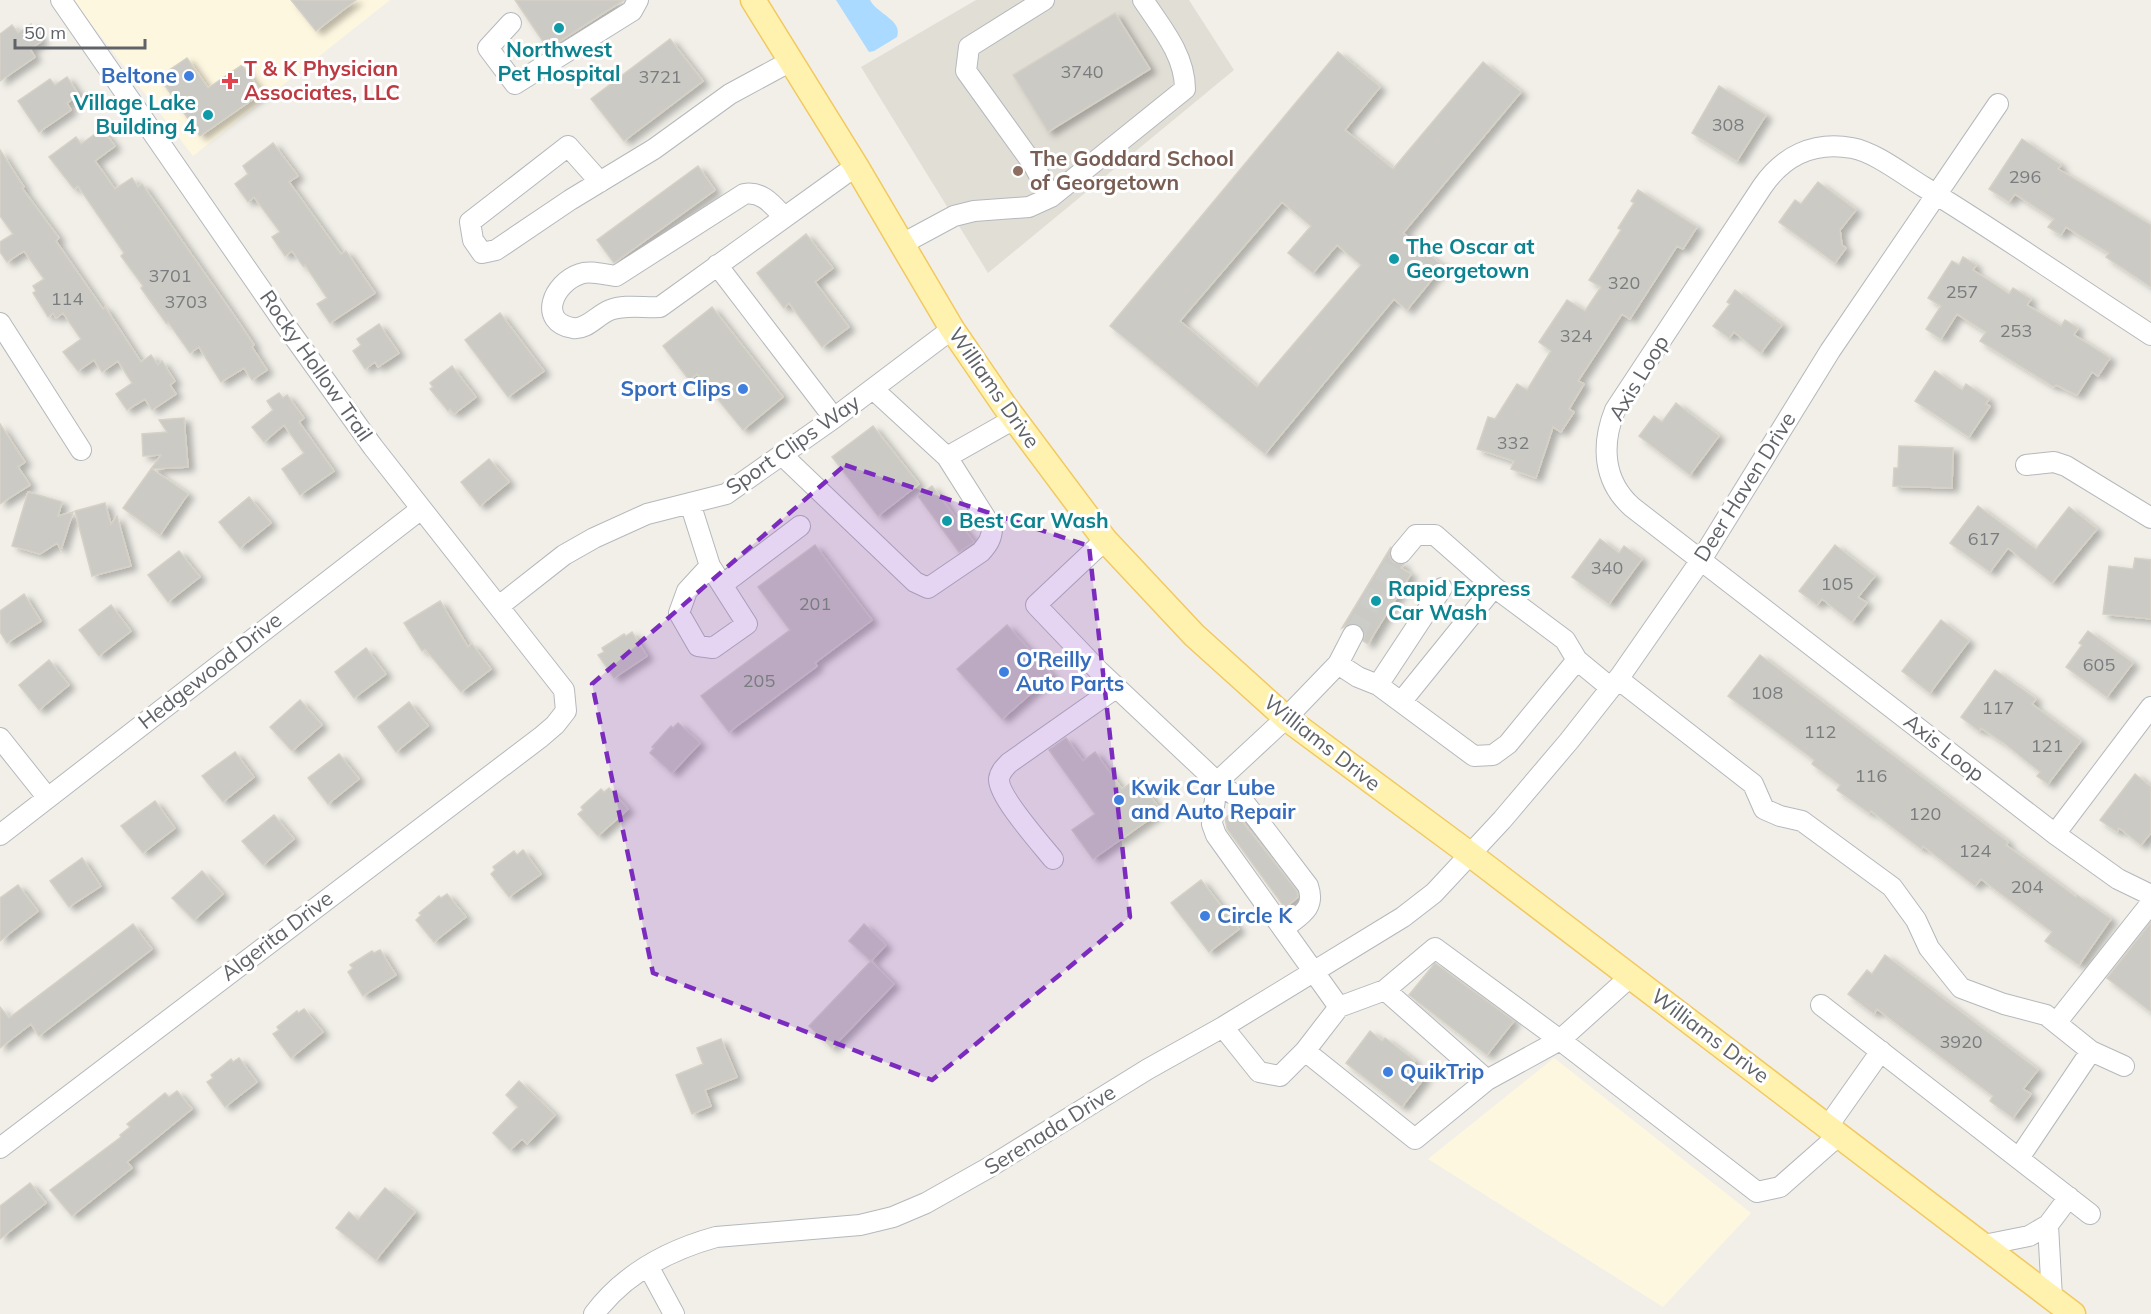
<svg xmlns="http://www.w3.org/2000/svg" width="2151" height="1314" font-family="Mulish,sans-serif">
<defs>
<filter id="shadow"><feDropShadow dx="6" dy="4" stdDeviation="3" flood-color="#0004"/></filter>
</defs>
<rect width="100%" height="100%" fill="#f1efe8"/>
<path fill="#fef7e0" d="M73,0H390L193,156Z
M1554,1058L1751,1213L1663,1307L1428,1159Z"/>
<path fill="#e1ded6" d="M976,0H1189L1234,70L988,273L861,67Z"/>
<path fill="#aadaff" d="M836,0H870C877,14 903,20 897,37L874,51L869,52Z"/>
<path fill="#cccac5" stroke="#d6d1c6" stroke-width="1.5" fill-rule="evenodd" filter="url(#shadow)" d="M291,0H356L316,31Z
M515,0H624L548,49Z
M1115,13L1150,69L1048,132L1013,75Z
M31,24L42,41L30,49L35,57L0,81V34L12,25L18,33Z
M670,39L703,81L624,141L591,99Z
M1338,52L1380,87L1345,130L1393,169L1483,62L1521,92L1403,233L1443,266L1407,310L1394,299L1265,454L1110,326ZM1282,202L1311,226L1288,253L1313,273L1337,245L1361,265L1257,387L1180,321Z
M187,58L208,88L242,65L262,93L200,136L159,77Z
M67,77L79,95L67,103L71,110L39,132L18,101L50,79L55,85Z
M1719,86L1766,115L1737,161L1692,133Z
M102,129L115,146L95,161L115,189L132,178L138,187L142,184L169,222L238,321L254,345L252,347L267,370L252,380L244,368L221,382L199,347L190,353L168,322L166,323L141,288L143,286L121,256L124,253L78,186L74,189L49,157L76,137L81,144Z
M2022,139L2061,165L2058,169L2151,225V287L2106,257L2109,253L2066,227L2061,235L2048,227L2054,219L2015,194L2009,202L1989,189Z
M273,143L298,176L289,182L341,254L346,251L375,293L330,323L317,304L327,298L305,265L303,266L292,251L285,256L272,237L280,232L254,197L248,202L235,184L248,174L243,166Z
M0,150L24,187L22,188L59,238L56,241L103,309L105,307L141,362L151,355L158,365L162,361L175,381L170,385L176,394L152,410L145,399L127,410L116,394L132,383L118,361L102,372L94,360L78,371L63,352L81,339L63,313L56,318L53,313L48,317L33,293L36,291L33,286L44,279L24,251L7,262L0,252V242L13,234L0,216Z
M698,166L715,190L614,263L597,240Z
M1818,182L1856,210L1840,230L1842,245L1846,248L1835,263L1779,222L1795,200L1801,204Z
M1638,190L1697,227L1683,249L1677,246L1630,319L1622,314L1578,381L1584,384L1569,409L1574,412L1561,432L1553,427L1536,478L1511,469L1514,461L1477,449L1488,417L1495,419L1517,384L1527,390L1551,351L1539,342L1567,300L1585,311L1601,287L1589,280L1621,230L1618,228L1634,203L1631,201Z
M806,234L833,268L815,282L849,327L822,347L789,303L784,308L757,273Z
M1963,257L1976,265L1973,270L2009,294L2013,288L2031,299L2027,305L2061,326L2065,320L2078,328L2074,335L2110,358L2098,376L2092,372L2077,395L2056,385L2054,387L1980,341L1986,332L1957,314L1941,339L1926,329L1941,306L1928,298L1952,261L1959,265Z
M1735,290L1782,325L1761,353L1734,332L1729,338L1713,326L1730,304L1727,302Z
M712,307L783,397L743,430L697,374L689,380L663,346Z
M500,313L544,371L508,397L465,340Z
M379,324L399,353L378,367L375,362L365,369L353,351L361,345L357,339Z
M452,366L476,397L454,414L450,409L448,411L430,389L433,387L430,383Z
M1935,371L1962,390L1966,384L1989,399L1986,404L1990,406L1969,437L1915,401Z
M279,393L283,398L287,395L304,418L299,422L334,471L300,495L282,469L304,453L284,425L264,442L252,427L273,410L267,401Z
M1676,403L1719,436L1690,475L1639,436L1654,416L1662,422Z
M184,418L188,467L152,469L188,494L160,535L123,508L161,455L143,456L142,434L167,432L159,420Z
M0,424L25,462L18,467L30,485L0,504Z
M873,426L919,484L878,516L832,457Z
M1899,446L1953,448L1952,488L1893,486L1894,468H1898Z
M489,459L509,482L480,506L461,482Z
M932,486L974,542L959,552L918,496Z
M28,492L62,502L58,516L73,512L61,550L57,543L40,554L12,546Z
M249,497L271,523L240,548L219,522Z
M105,503L111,524L117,516L131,566L92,576L75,511Z
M1978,506L2036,549L2069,507L2097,529L2052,583L2008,548L1990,572L1950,543Z
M1600,539L1619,553L1624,546L1642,559L1609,604L1572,577Z
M815,545L872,620L815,663L817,666L729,732L701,696L790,630L758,587Z
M1835,545L1875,576L1858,597L1867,603L1852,622L1822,599L1817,605L1799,591Z
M1391,547L1390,557L1393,562L1404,564L1401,568L1411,574L1368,644L1363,641L1365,634L1359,625L1352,623L1342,628Z
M179,551L200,577L168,602L148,575Z
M2135,558L2151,560V619L2103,614L2109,566L2133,569Z
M24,594L41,621L7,643L0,632V611Z
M440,601L468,647L472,644L491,669L461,692L425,649L422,651L404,623Z
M111,605L131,631L99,656L79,630Z
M1941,620L1969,641L1930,693L1902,671Z
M1007,625L1052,675L1002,719L957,669Z
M2088,631L2133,663L2107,697L2066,667L2082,645L2079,643Z
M632,632L647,656L614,678L598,655L604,652L602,648L624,634L626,636Z
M366,648L386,674L354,698L335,672Z
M1760,655L2008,842L2006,845L2076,897L2077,895L2111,919L2079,965L2045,941L2052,932L1981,879L1975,886L1923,846L1921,849L1871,811L1869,813L1837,790L1840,785L1812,764L1814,760L1728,696Z
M49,660L69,685L39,710L19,685Z
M1995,670L2036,699L2032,704L2081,741L2048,784L2037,776L2040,772L2004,743L1981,728L1979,731L1961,717Z
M300,700L322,725L292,751L270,727Z
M409,702L428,726L396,752L378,727Z
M678,723L700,743L672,773L650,753L654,748L652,747L661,737L671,726L673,728Z
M1066,738L1083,761L1095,752L1122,789L1138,778L1161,811L1093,859L1072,830L1095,814L1049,750Z
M235,752L254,777L223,802L202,776Z
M339,754L359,779L328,804L308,778Z
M2135,774L2151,787V833L2141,845L2119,828L2117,832L2100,820Z
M609,788L628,809L598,836L578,814L583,810L581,807L601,789L604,792Z
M155,801L175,828L143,853L121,826Z
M1234,811L1297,891L1298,897L1285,908L1227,829L1225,818Z
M274,815L294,839L263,865L242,841Z
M523,850L541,874L509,897L491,874L495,870L493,867L514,851L517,855Z
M82,858L101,886L69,907L50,881Z
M202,871L223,894L194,920L172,898Z
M1201,880L1239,929L1209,952L1171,903Z
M18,885L38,911L0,941V898Z
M447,894L466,917L434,942L416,920L421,915L419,913L430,904L439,896L441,898Z
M2151,922V1012L2107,978Z
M133,924L152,949L39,1036L31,1024L0,1048V1007L9,1018Z
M864,924L886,945L871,961L849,941Z
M380,950L396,975L363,996L348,972L353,968L350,965L372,951L374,953Z
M1885,955L2038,1070L2023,1089L2031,1094L2013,1118L1990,1101L1993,1096L1877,1009L1874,1014L1848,994L1867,970L1872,974Z
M871,961L894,984L832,1048L809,1026Z
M1435,963L1514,1021L1487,1055L1409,995Z
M304,1009L323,1032L291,1058L273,1034L279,1030L277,1027L297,1011L298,1013Z
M1370,1031L1382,1041L1385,1038L1415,1061L1411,1067L1425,1077L1402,1107L1346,1063Z
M721,1039L737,1077L705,1090L711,1106L692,1114L676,1075L703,1064L697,1048Z
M239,1058L257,1082L225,1107L207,1082L213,1078L211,1075L220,1068L231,1059L233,1062Z
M519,1081L555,1115L527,1144L522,1139L510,1150L493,1133L518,1107L506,1095Z
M177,1091L192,1109L127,1162L132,1168L72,1216L50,1190L121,1137L120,1135L130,1127L127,1124L165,1093L169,1097Z
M30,1183L46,1203L0,1239V1206Z
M385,1188L415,1212L376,1260L336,1228L349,1212L358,1220Z"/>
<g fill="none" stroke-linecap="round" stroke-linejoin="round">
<path stroke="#ccccc8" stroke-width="20" stroke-dasharray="20 10" stroke-linecap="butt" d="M1353,635L1401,553"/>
<g stroke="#b5b8bc" stroke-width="22">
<path id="minor" d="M1044,0L969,47L966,71L1033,164L1051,197
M511,23L488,48L515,84L632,11L638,0
M600,182L568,146L470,222L473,240L482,253L496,250L570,200L654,149L730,94L791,61
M784,217C772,204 762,191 744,194L616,276C605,275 590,270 580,274C553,283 537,322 573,328C587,330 597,315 610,310C625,304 644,308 660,307L856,166
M902,244L954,216L974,211L1029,207L1051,197L1185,89C1185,55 1161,27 1143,0
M717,265L834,418
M0,323L81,450
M2151,335C2075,286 2001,234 1924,187C1904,175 1875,152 1852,148C1814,141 1783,156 1762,187L1615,410C1601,445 1603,481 1632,507L2055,834L2118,879L2151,895
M873,389L947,457
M782,455L915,582L928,588L981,552C988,544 992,538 992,528L947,457L1014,419
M2026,465L2054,462L2066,466L2151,518
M690,503L710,566L687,591L679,613L698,646L713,648L747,624L710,566
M1105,540L1036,605L1099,671L1217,782L1244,802L1308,886C1316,909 1300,915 1284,928
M1401,553L1416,535H1435L1494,587L1565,640L1577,660L1611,688
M722,585L800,526
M499,606L564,555L594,538L647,514L726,494L834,418L952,329
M1577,660L1508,744L1493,755L1474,756L1378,685L1358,677L1338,664L1286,718L1217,782L1212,824L1216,835L1339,1007L1385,990L1487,1080L1560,1040L1757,1192L1780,1187L1839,1135
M1338,664L1353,635
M1618,679L1753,784L1764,809L1780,816L1802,821L1892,887L1916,920L1929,948L1961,988L2004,1004L2046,1015L2091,1051L2124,1066
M1378,685L1442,588
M1401,702L1494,587
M0,738L47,797
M2055,834L2151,707
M0,835L421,509
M1053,859C1041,844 998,796 999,779C1000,772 1004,768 1009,763L1117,687
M1385,990L1435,948L1560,1040L1631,976
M1821,1005L2090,1214
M2056,1023L2151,903
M1223,1027L1259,1072L1280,1076L1305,1051L1415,1139L1487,1080
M1305,1051L1339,1007
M1828,1126L1881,1051
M0,1148L541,737L555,725L566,711L564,690L373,447L289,330L61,0
M2019,1158L2091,1051
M2048,1225L2052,1298
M1984,1245L2029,1236L2048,1225L2069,1197
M648,1266L674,1314
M594,1314C624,1274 669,1250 716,1237L860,1225L893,1217L926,1203L988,1168L1148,1069L1223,1027L1403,917L1434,893L1502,820L1569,741L1621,675L1701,560L1830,351L1998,104"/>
</g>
<g stroke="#f2c960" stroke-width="27">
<path id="major" d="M753,0L856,166L952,329L1004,405L1105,540L1194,635L1286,718L1471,855L2073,1314"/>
</g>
<use href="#minor" stroke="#fff" stroke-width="20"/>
<use href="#major" stroke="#fff2af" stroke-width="24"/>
</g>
<path fill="#7b2cbf" fill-opacity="0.2" stroke="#7b2cbf" stroke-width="4.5" stroke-dasharray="12 8" stroke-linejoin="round" d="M845,465L1089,546L1130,917L932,1080L653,973L592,684Z"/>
<g fill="#0f9aa8" stroke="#fff" stroke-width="2">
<circle cx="559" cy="28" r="6"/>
<circle cx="208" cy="115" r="6"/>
<circle cx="1394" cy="259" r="6"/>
<circle cx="947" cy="521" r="6"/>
<circle cx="1376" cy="601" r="6"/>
</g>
<g fill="#3f7fe0" stroke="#fff" stroke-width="2">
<circle cx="189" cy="76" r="6"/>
<circle cx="743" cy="389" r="6"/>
<circle cx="1004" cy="672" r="6"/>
<circle cx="1119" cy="800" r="6"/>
<circle cx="1205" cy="916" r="6"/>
<circle cx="1388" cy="1072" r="6"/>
</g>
<path fill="#e0444e" stroke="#fff" stroke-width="2" d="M227 72h6v6h6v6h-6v6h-6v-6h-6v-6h6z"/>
<circle fill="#8d6e63" stroke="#fff" stroke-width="2" cx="1018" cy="171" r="6"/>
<g text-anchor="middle" stroke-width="6" stroke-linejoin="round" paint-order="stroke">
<g font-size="18" fill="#7a7d7f">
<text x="1082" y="78">3740</text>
<text x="660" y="83">3721</text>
<text x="1728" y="131">308</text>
<text x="2025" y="183">296</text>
<text x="170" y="282">3701</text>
<text x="1624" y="289">320</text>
<text x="1962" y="298">257</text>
<text x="67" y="305">114</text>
<text x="186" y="308">3703</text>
<text x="2016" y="337">253</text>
<text x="1576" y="342">324</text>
<text x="1513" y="449">332</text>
<text x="1984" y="545">617</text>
<text x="1607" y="574">340</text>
<text x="1837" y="590">105</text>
<text x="815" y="610">201</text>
<text x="2099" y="671">605</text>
<text x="759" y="687">205</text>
<text x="1767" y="699">108</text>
<text x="1998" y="714">117</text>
<text x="1820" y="738">112</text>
<text x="2047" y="752">121</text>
<text x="1871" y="782">116</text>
<text x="1925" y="820">120</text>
<text x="1975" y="857">124</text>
<text x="2027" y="893">204</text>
<text x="1961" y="1048">3920</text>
</g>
<g font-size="21" font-weight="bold" fill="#0d838f" stroke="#fff" text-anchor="start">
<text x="559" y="57" text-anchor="middle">Northwest<tspan x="559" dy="24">Pet Hospital</tspan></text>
<text x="196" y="110" text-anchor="end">Village Lake<tspan x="196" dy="24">Building 4</tspan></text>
<text x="1406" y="254">The Oscar at<tspan x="1406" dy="24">Georgetown</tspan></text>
<text x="959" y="528">Best Car Wash</text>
<text x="1388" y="596">Rapid Express<tspan x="1388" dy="24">Car Wash</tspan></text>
</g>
<g font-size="21" font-weight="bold" fill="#be3a42" stroke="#fff" text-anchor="start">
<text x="244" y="76">T &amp; K Physician<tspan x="244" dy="24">Associates, LLC</tspan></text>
</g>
<g font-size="21" font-weight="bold" fill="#366cbe" stroke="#fff" text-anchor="start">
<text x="177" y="83" text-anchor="end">Beltone</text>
<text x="731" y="396" text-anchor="end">Sport Clips</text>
<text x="1016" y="667">O'Reilly<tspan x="1016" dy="24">Auto Parts</tspan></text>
<text x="1131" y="795">Kwik Car Lube<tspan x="1131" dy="24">and Auto Repair</tspan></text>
<text x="1217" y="923">Circle K</text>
<text x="1400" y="1079">QuikTrip</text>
</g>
<g font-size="21" font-weight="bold" fill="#785e54" stroke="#fff" text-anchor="start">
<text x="1030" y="166">The Goddard School<tspan x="1030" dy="24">of Georgetown</tspan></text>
</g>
<g font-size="21" fill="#5f6368" stroke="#fff">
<text transform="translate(316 366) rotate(55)" y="7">Rocky Hollow Trail</text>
<text transform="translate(1639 378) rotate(-59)" y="7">Axis Loop</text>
<text transform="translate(994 388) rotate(55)" y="7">Williams Drive</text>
<text transform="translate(793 445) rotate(-35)" y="7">Sport Clips Way</text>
<text transform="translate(1745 487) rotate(-58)" y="7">Deer Haven Drive</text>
<text transform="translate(210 671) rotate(-38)" y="7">Hedgewood Drive</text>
<text transform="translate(1322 743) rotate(38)" y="7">Williams Drive</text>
<text transform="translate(1944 748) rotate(38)" y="7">Axis Loop</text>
<text transform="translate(277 936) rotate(-37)" y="7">Algerita Drive</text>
<text transform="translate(1710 1036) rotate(37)" y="7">Williams Drive</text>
<text transform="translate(1050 1130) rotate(-32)" y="7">Serenada Drive</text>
</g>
</g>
<path d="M15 39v9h130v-9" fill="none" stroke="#5f6368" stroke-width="3"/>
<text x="24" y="39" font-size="18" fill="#5f6368" stroke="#ffffff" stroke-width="4.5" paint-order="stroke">50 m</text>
</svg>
